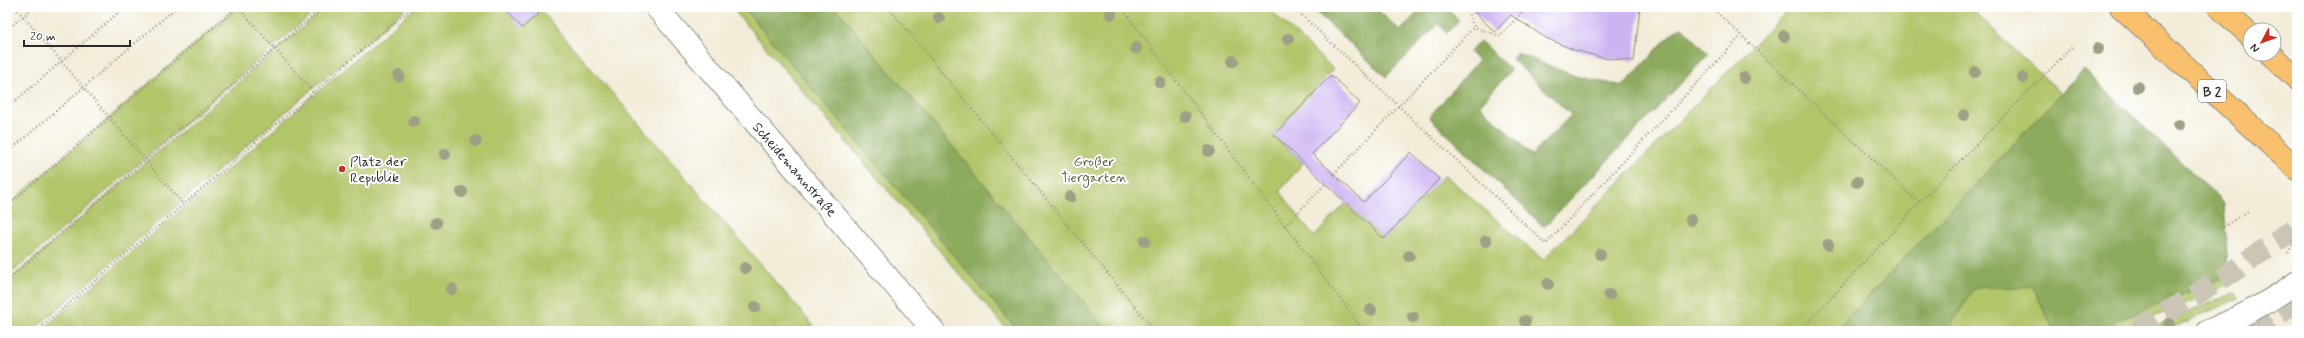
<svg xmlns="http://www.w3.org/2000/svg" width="2304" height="338" font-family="Mynerve,sans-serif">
<rect width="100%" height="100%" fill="#fff"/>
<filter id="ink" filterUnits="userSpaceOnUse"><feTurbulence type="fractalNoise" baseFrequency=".025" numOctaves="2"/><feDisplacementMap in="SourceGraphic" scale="8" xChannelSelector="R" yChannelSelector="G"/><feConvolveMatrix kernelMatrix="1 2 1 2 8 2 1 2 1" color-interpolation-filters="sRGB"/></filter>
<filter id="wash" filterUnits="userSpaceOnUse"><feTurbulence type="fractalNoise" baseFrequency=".012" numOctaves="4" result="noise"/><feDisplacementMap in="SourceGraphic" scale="16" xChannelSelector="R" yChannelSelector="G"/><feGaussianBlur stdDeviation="0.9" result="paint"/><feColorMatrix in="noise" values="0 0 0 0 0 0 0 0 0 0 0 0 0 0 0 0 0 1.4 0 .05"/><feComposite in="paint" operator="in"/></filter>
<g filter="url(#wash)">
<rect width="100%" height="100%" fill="#f2ecd8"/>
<path fill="#b1c569" stroke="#6e784a" d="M237,7H320L7,277V206Z
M326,7H407L32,331H7V282Z
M416,7H538L818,331H41Z
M731,7H1267L1333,69L1274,135L1303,163L1280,191L1314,237L1346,203L1384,239L1445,175L1543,260L1791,7H1969L2061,93L2084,70L2224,203L2228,276L2232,284L2120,331H1008Z
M2236,292L2239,298L2165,331H2143Z"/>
<path fill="#8caa5d" stroke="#5c6a44" d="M743,7H835L1108,331H1018Z
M1311,7H1375L1400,31L1423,7H1444L1459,20L1447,33L1438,24L1386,77Z
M1682,27L1709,54L1544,227L1429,117L1478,61L1469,52L1480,41L1511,70L1480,105L1532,155L1571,115L1512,59L1517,53L1575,76L1623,86L1671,34Z
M2084,70L2224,203L2228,276L2091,331H2054L2033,287H1975L1947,331H1835Z"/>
<g id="blocks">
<path fill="#ccb4f2" d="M503,7H532L538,14L522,28Z
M1469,7H1640L1634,61L1604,58L1574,50L1546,38L1511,15L1495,32Z
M1331,75L1360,103L1312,154L1364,202L1411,152L1439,179L1384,239L1274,135Z"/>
</g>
</g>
<g filter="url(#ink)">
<use href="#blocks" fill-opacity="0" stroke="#8e8c82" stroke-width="1"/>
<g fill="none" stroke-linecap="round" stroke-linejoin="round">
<path stroke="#cac5b5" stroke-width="22" stroke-dasharray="22 11" stroke-linecap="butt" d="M2137,331L2232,272L2297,227
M2252,331L2297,302"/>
<g stroke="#8e8c82" stroke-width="24">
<path id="tertiary" d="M656,7L934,331
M2208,331C2239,318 2270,302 2297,282"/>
</g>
<g stroke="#8e8c82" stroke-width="24">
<path id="primary" d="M2121,7L2297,169
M2219,7L2250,35
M2270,54L2297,79"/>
</g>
<path stroke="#8e8c82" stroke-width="2.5" stroke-dasharray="1 3" stroke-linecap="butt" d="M15,7L183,204
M238,7L313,92
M888,7L1155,331
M1121,7L1364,331
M1293,7L1546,244L1741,36
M1466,7L1474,27L1500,36L1527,7
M1711,7L1919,203
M7,30L34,7
M7,108L125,7
M7,153L177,7
M1334,174L1474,27
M7,206L237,7
M1285,226L1325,184
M2220,229L2250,210
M2288,253L2297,236
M7,280L323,7
M37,331L412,7
M1800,331L1919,203L2073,46"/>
<use href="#tertiary" stroke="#fff" stroke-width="22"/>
<use href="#primary" stroke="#f8bf6c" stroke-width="22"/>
</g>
<g fill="#9ea085">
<circle cx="1111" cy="14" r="6"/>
<circle cx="939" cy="18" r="6"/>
<circle cx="1784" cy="36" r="6"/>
<circle cx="1288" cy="39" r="6"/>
<circle cx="1136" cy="48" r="6"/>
<circle cx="2098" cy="49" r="6"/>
<circle cx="1233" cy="61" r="6"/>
<circle cx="1975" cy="72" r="6"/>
<circle cx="399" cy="76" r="6"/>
<circle cx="1744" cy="78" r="6"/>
<circle cx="2023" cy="78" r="6"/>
<circle cx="1160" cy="82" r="6"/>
<circle cx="2138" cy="87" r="6"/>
<circle cx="1964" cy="115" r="6"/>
<circle cx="1185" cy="116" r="6"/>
<circle cx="414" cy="121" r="6"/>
<circle cx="2179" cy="125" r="6"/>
<circle cx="476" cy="141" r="6"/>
<circle cx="1209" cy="151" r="6"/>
<circle cx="445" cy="154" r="6"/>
<circle cx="1857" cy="182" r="6"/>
<circle cx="462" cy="192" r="6"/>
<circle cx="1070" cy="197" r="6"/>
<circle cx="1691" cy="220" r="6"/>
<circle cx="436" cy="223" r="6"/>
<circle cx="1145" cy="241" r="6"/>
<circle cx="1486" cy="241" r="6"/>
<circle cx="1828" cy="245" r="6"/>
<circle cx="1600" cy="254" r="6"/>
<circle cx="1409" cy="256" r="6"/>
<circle cx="745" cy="268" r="6"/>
<circle cx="1548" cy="284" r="6"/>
<circle cx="452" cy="289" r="6"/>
<circle cx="1609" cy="295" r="6"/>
<circle cx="755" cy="307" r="6"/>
<circle cx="1371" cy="310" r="6"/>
<circle cx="1413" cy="317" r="6"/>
<circle cx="1525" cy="321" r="6"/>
<circle cx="2169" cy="324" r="6"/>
</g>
</g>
<circle fill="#c8321e" stroke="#fff" stroke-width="1.5" cx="342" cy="169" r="4"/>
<g text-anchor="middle" stroke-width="4" stroke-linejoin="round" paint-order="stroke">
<rect fill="#fff" stroke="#6b6b6b" stroke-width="1" x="2198" y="80" width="28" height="22" rx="3"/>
<g font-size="13" font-weight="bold" fill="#2b2b2b">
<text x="2212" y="96">B 2</text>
</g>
<g font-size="14" fill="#2b2b2b" stroke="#fff" text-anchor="start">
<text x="350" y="166">Platz der<tspan x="350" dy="16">Republik</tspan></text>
</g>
<g font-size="14" fill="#5a6141" stroke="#fff">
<text x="1094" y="166">Großer<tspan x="1094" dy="16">Tiergarten</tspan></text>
</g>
<g font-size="14" fill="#2b2b2b" stroke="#fff">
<text transform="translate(795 169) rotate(49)" y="5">Scheidemannstraße</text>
</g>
</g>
<rect width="2304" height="338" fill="none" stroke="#fff" stroke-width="24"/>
<g transform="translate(2262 42) rotate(229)"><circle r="19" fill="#ffffff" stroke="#aaaaaa"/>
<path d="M0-3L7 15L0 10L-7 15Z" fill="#c8321e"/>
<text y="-6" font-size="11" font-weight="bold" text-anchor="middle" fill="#2b2b2b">N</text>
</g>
<path d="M24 40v6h106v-6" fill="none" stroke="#2b2b2b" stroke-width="2"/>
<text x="30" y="40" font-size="12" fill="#2b2b2b" stroke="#ffffff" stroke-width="3" paint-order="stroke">20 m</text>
</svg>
